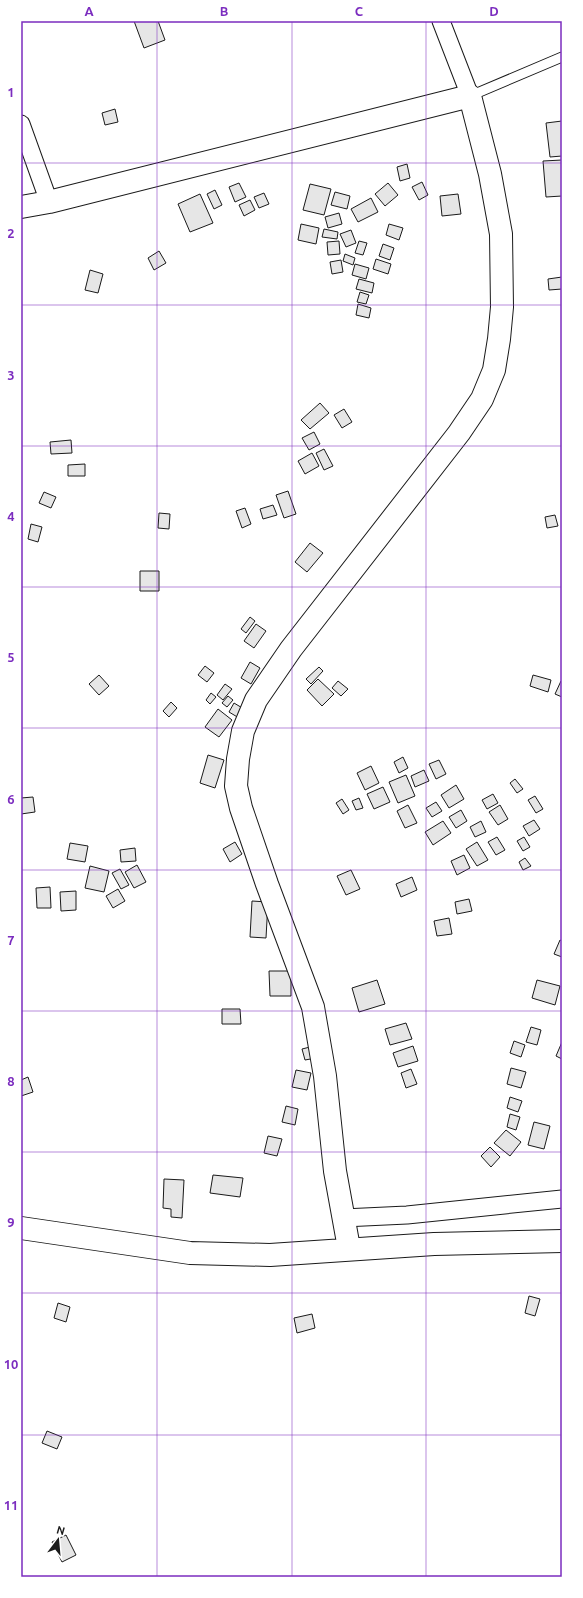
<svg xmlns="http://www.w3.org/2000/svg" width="583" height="1598" font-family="Ubuntu,sans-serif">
<rect width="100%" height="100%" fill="#fff"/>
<path fill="#e6e6e6" stroke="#1a1a1a" d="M134,21H158L165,40L144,48Z
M115,109L118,122L105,125L102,113Z
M562,121V156L550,157L546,123Z
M562,160V196L546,197L543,161Z
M407,164L410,178L400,181L397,167Z
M422,182L428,195L419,200L412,187Z
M239,183L246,197L235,202L229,187Z
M388,183L398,195L385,206L375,194Z
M310,184L331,189L324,215L303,210Z
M215,190L222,205L214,209L207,194Z
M335,192L350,196L347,209L331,205Z
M264,193L269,204L259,208L254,197Z
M200,194L213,223L190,232L178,204Z
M458,194L461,214L442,216L440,196Z
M371,198L378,212L358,222L351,209Z
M250,200L255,210L244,216L239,205Z
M339,213L342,224L328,228L325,217Z
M301,224L319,228L316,244L298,240Z
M389,224L403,228L399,240L386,235Z
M324,229L338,232L337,239L322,237Z
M351,230L356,243L346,247L340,234Z
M339,241L340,254L328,255L327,242Z
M359,241L367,243L363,255L355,253Z
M383,244L394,248L390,260L379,256Z
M159,251L166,263L154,270L148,258Z
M345,254L355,258L353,265L343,261Z
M376,259L391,264L388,274L373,269Z
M341,260L343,272L332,274L330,262Z
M355,264L369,268L366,279L352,275Z
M90,270L103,274L98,293L85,290Z
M562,277V289L549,290L548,279Z
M359,279L374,283L372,293L356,289Z
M360,292L369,295L366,304L357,302Z
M358,304L371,308L369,318L356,315Z
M320,403L329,413L310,429L301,420Z
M344,409L352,422L342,428L334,415Z
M314,432L320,444L309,450L302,438Z
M71,440L72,453L51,454L50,442Z
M324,449L333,466L324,470L316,453Z
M312,453L319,466L305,474L298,461Z
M85,464V476H68V465Z
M288,491L296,514L284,518L276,495Z
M44,492L56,497L51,508L39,503Z
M273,505L277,515L263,519L260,509Z
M245,508L251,524L242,528L236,511Z
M159,513L170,514L169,529L158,528Z
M555,515L558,526L547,528L545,517Z
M31,524L42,527L38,542L28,539Z
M310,543L323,553L307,572L295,562Z
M140,571H159V591H140Z
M250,617L255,621L246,633L241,629Z
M256,624L266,631L254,648L244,641Z
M250,662L260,668L251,684L241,678Z
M205,666L214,673L207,682L198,675Z
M319,667L323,671L311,684L306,679Z
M99,675L109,686L99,695L89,684Z
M533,675L551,680L548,692L530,686Z
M318,679L334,694L322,706L307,690Z
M338,681L348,689L341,696L332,688Z
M561,681L562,682V697L555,694Z
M225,684L232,689L223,700L217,695Z
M211,693L216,697L210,704L206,700Z
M228,696L233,700L227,707L222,703Z
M171,702L177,708L169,717L163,711Z
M234,703L244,709L239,718L229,712Z
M218,709L232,720L219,737L205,727Z
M208,755L224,760L215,788L200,783Z
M403,757L408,768L399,773L394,762Z
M439,760L446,774L436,779L429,764Z
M371,766L379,783L365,790L357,773Z
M424,770L429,781L415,787L411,776Z
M406,775L415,796L398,803L389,782Z
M515,779L523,789L517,793L510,783Z
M456,785L464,799L449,808L441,795Z
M383,787L390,802L374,809L367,794Z
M493,794L498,803L487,809L482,800Z
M535,796L543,809L536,813L528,800Z
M33,797L35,812L21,814V798Z
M359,798L363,808L356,810L352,801Z
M342,799L349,810L343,814L336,803Z
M436,802L442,811L432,817L426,808Z
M408,805L417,823L405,828L397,811Z
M500,805L508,819L498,825L489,812Z
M461,810L467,821L456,828L449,817Z
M534,820L540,829L529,836L523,826Z
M443,821L451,833L433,845L425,832Z
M481,821L486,832L475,837L470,827Z
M497,837L505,850L496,855L488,842Z
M524,837L530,847L523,851L517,841Z
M235,842L242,854L230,862L223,849Z
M477,842L488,860L477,866L466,849Z
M70,843L88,846L85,862L67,859Z
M135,848L136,861L121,862L120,850Z
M464,855L470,868L457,875L451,861Z
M525,858L531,866L523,870L519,862Z
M137,865L146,882L134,888L125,872Z
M90,866L109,871L104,892L85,888Z
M120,869L129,885L121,889L112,873Z
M351,870L360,889L346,895L337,876Z
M412,877L417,890L401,897L396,884Z
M50,887L51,908H37L36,888Z
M118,889L125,901L113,908L106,896Z
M76,891V910L61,911L60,892Z
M469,899L472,911L457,914L455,902Z
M252,901L268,902L266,938L250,937Z
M449,918L452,934L437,936L434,921Z
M560,940L562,941V957L554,954Z
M269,971H291V996H270Z
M377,980L385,1004L359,1012L352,988Z
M537,980L560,986L555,1005L532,998Z
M222,1009H240L241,1024H222Z
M406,1023L412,1039L390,1045L385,1029Z
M531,1027L541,1030L537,1045L526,1042Z
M514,1041L525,1045L521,1057L510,1053Z
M562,1042V1059L556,1056Z
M314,1046L316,1058L305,1060L302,1049Z
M413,1046L418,1061L398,1067L393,1053Z
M511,1068L526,1072L521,1088L507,1084Z
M411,1069L417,1084L406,1088L401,1073Z
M296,1070L311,1073L307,1090L292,1087Z
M28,1077L33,1092L21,1096V1080Z
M510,1097L522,1101L518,1112L507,1108Z
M286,1106L298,1109L295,1125L282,1122Z
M510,1114L520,1117L516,1130L507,1127Z
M534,1122L550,1126L544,1149L528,1145Z
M506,1130L521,1142L510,1156L494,1143Z
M268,1136L282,1139L277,1156L264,1153Z
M490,1147L500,1157L491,1167L481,1156Z
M213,1175L243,1178L240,1197L210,1193Z
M164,1179L184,1180L182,1218L171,1217V1209L163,1208Z
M529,1296L540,1299L535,1316L525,1313Z
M58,1303L70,1307L66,1322L54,1318Z
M312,1314L315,1328L297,1333L294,1318Z
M47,1431L62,1437L57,1449L42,1443Z
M66,1535L76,1555L62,1562L52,1542Z"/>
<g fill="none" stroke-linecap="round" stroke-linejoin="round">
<g stroke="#1a1a1a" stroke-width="11">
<path id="service" d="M470,96L562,57"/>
</g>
<g stroke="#1a1a1a" stroke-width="19">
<path id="minor" d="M441,21L470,96
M21,124L49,202
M343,1218L407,1215L562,1199"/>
</g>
<g stroke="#1a1a1a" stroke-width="24">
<path id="tertiary" d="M21,207L49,202L470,96L490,174L501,234L502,307L499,339L494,370L482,399L459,433L291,649L256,700L243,731L238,759L236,786L241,808L267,884L313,1007L325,1076L335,1171L349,1248
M21,1228L190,1253L270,1255L434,1244L562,1241"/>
</g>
<use href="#service" stroke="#fff" stroke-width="9"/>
<use href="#minor" stroke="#fff" stroke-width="17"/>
<use href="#tertiary" stroke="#fff" stroke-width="22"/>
</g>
<path fill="none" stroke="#7b2cbf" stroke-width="1" stroke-opacity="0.55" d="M157,21V1577M292,21V1577M426,21V1577M21,163H562M21,305H562M21,446H562M21,587H562M21,728H562M21,870H562M21,1011H562M21,1152H562M21,1293H562M21,1435H562"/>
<rect width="583" height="1598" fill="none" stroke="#ffffff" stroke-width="44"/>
<g transform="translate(58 1540) rotate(16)" stroke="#ffffff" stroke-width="3" paint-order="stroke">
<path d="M0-3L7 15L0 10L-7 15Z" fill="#1a1a1a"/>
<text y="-6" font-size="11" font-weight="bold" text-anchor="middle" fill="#1a1a1a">N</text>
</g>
<rect x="22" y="22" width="539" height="1554" fill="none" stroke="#7b2cbf" stroke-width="1.5"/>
<g font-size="13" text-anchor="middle" font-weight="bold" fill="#7b2cbf">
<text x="89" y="16">A</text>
<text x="224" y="16">B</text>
<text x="359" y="16">C</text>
<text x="494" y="16">D</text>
<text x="11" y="97">1</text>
<text x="11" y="238">2</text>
<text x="11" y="380">3</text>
<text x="11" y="521">4</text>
<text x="11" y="662">5</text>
<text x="11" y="804">6</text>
<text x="11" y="945">7</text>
<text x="11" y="1086">8</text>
<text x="11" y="1227">9</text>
<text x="11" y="1369">10</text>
<text x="11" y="1510">11</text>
</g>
</svg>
